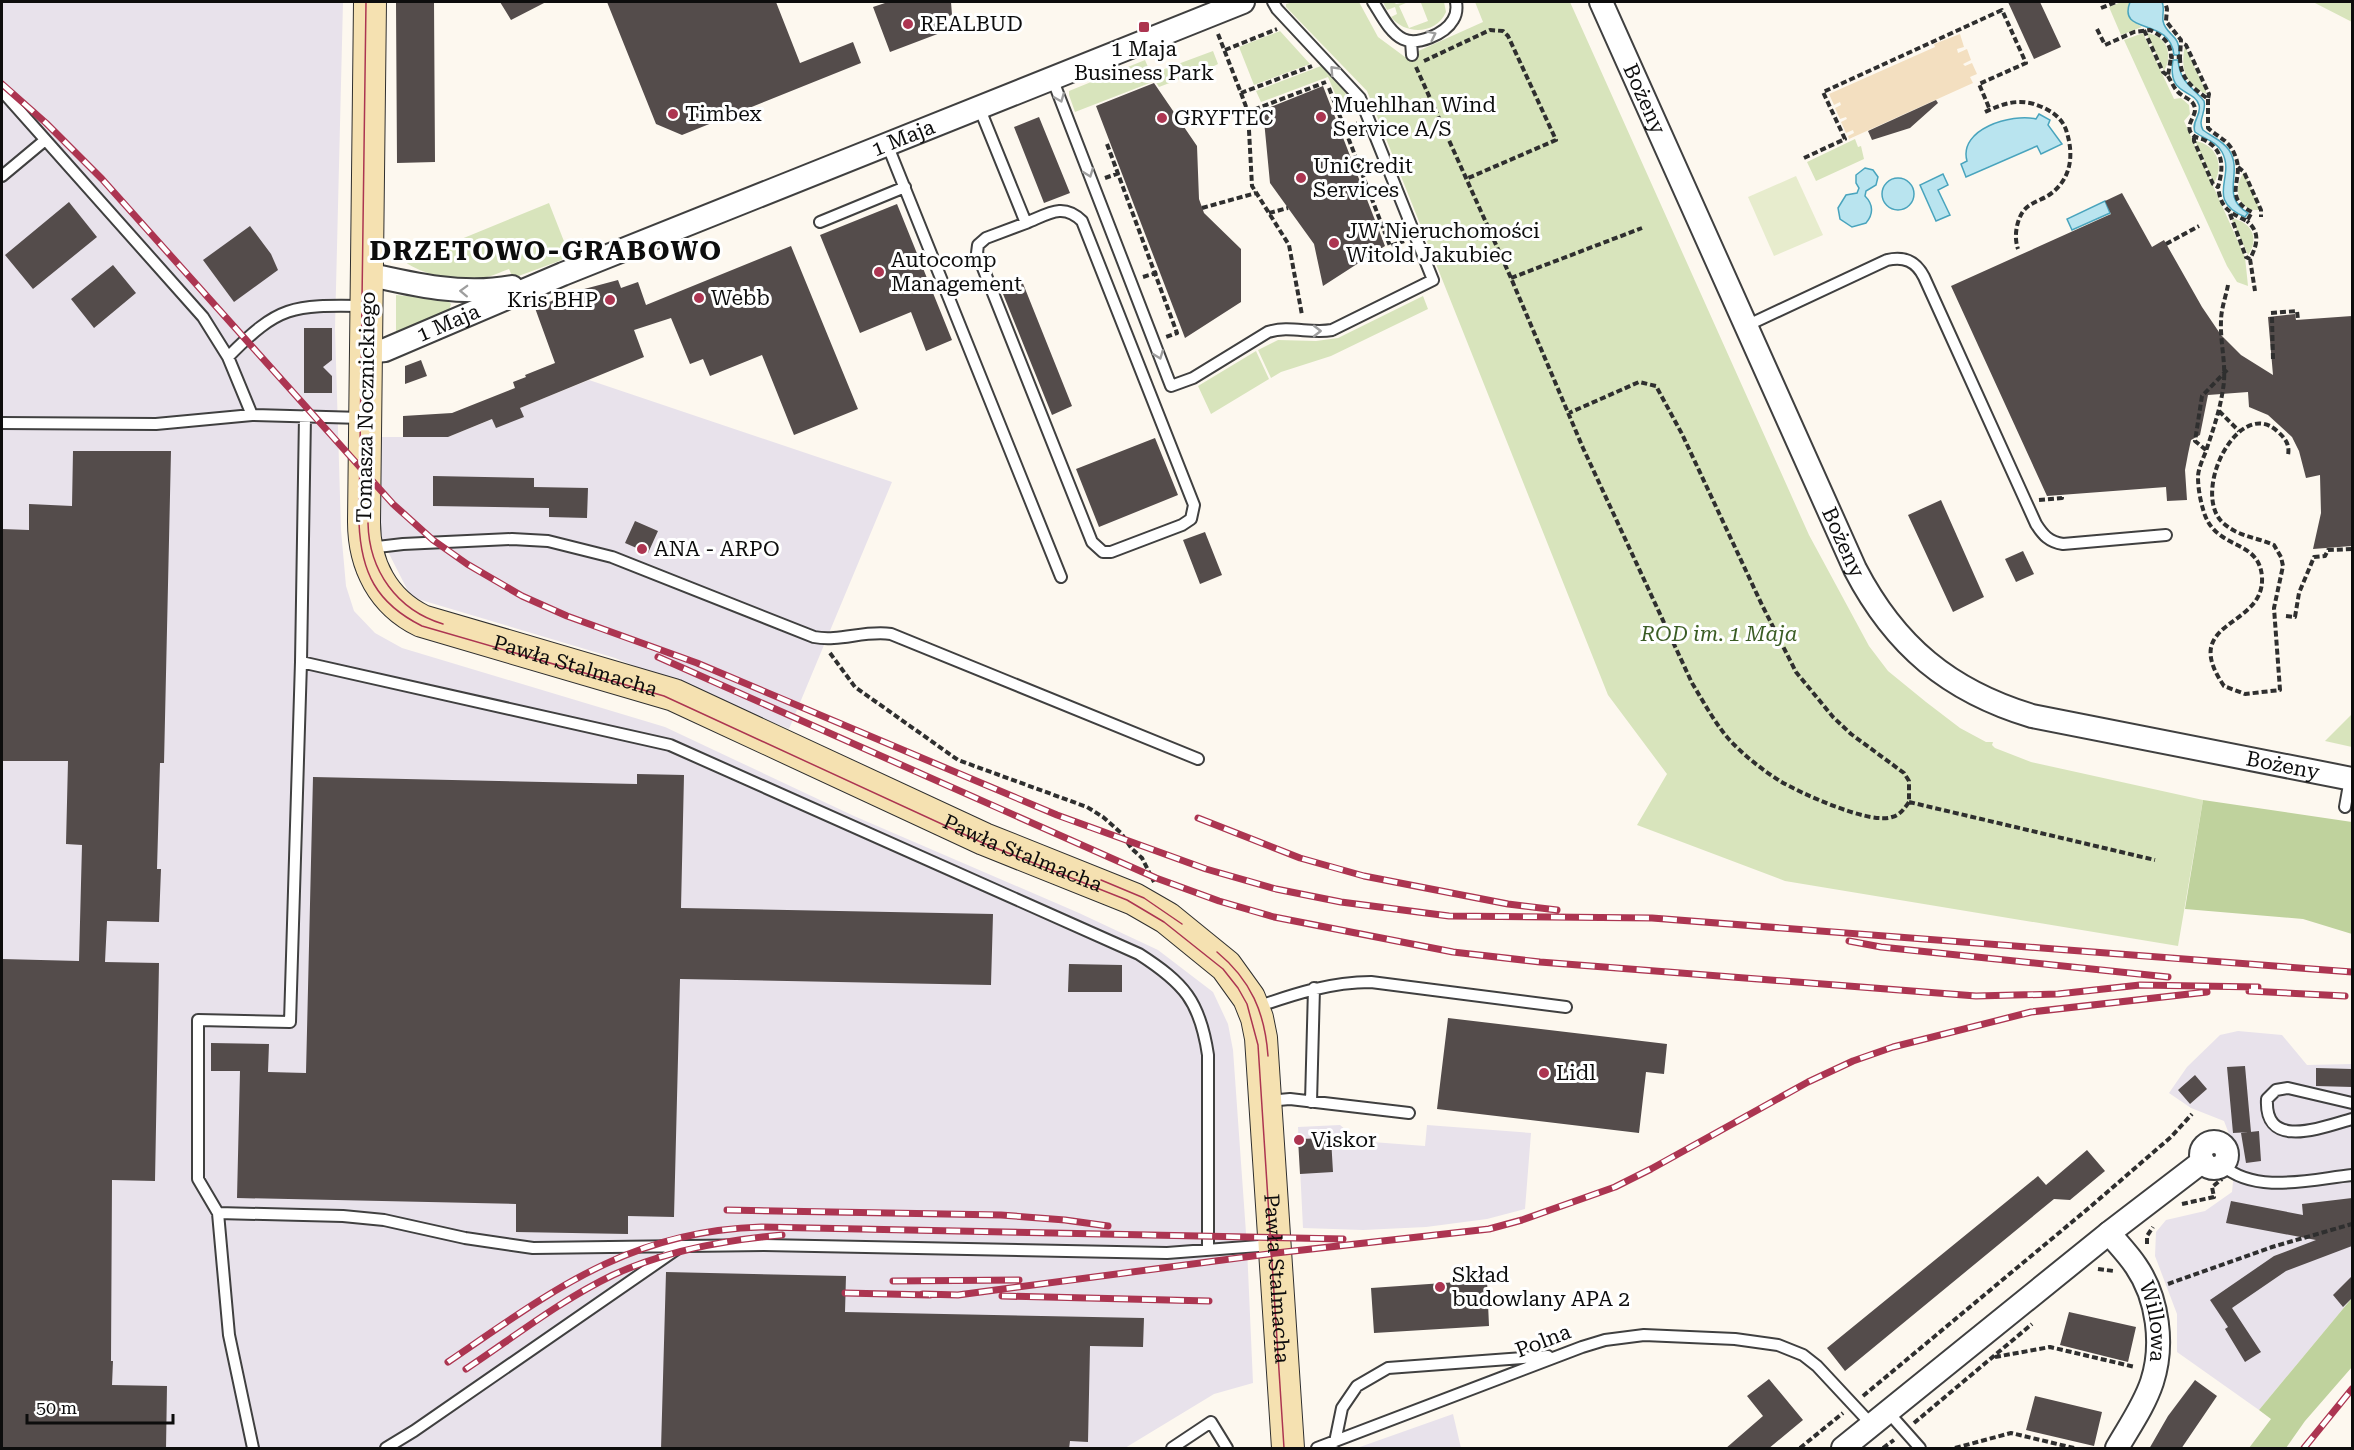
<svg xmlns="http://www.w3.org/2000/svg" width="2354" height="1450" font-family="'Roboto Serif',serif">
<rect width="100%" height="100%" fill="#fdf8ef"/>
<path fill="#e8e2eb" d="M2,2H343L335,329L341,530L346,586L354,611L375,633L402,648L665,727L854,816L1079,913L1158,950L1213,992L1228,1024L1233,1050L1247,1247L1253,1383L1214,1394L1125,1448H2Z
M589,380L892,482L789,729L615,658L411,597L378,532L375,437H448Z
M2238,1031L2282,1035L2307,1065L2352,1064V1298L2259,1410L2177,1352V1314L2155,1256L2156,1232L2166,1220L2205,1211L2232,1192L2236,1152L2224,1121L2191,1108L2169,1093L2187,1067L2220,1035Z
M1340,1125L1359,1141L1425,1146L1427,1125L1531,1133L1525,1209L1487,1219L1426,1227L1363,1230L1303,1228L1298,1127Z
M1453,1414L1461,1448H1357Z"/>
<path fill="#d8e4bc" d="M1293,2H1359L1378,37L1405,57L1483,22L1475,2H1570L1809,535L1869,646L1888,671L1926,702L1960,728L1986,742H1993L1992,745L1995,748L2031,762L2203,800L2178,946L1785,881L1637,825L1667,774L1608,695L1367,91L1286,7V4Z
M1383,2H1394L1396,4L1408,2L1399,6L1409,28L1428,21L1421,3L1444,2L1446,12C1436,35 1405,35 1391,17L1397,14L1395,7L1387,10Z
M2121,2H2130C2125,14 2131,21 2142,27L2121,35L2109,7Z
M2313,2H2352V22Z
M1280,31L1310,64L1254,85L1239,47Z
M2143,33L2174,99L2181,98L2189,105L2190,114L2184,121L2245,257L2248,286L2237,282L2227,266L2124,40Z
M2146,33C2166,35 2174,54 2164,71Z
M2185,46L2207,94C2185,86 2180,67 2185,46Z
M1213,51L1218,64L1214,66L1159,87L1155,81L1075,112L1069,95V91L1145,60L1151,74Z
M1321,66L1352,99L1339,103L1328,77L1261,102L1256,91Z
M1855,139L1858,147L1861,146L1864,159L1816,181L1807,162Z
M2195,141C2216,144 2225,165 2214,183Z
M2244,172L2260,210C2238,212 2232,188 2244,172Z
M549,203L567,249L562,260L513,278L509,269C500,272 491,277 482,278C456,282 417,275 398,256L401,251L415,258Z
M2235,219C2253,224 2259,240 2248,255L2232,220Z
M396,295L447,300L451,304L449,311L396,332Z
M1423,296L1428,309L1331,356L1281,372L1271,378L1258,350L1278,340L1316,341L1338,338Z
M1256,351L1269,379L1211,414L1198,386Z
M2352,714V747L2325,741Z"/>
<path fill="#bfd29d" d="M2203,800L2352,822V934L2303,919L2185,909Z
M2352,1298V1367L2305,1421L2286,1448H2249L2271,1419L2259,1410Z"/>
<path fill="#f3dfc0" d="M1960,34L1964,47L1957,49L1958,53L1967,49L1971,60L1963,64L1965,66L1972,63L1977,74L1970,77L1973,83L1849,139L1848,136L1854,133L1853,130L1846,133L1841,122L1847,119L1846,117L1840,119L1835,108L1841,105L1840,102L1834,105L1829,94L1935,47L1934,44Z"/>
<path fill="#e7eccd" d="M1796,176L1823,235L1774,256L1748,197Z"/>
<path fill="#b9e4ef" stroke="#49a4bd" stroke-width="1.5" d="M2130,2H2162C2165,8 2162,14 2163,21C2166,36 2181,34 2179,55H2174C2170,16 2117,36 2130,2Z
M2173,60H2178C2180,83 2192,86 2204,101C2207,112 2197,120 2203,130C2212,137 2222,140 2229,150C2244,173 2219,196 2248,213L2245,217C2204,199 2236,178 2222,152C2216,141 2204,139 2195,132C2191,121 2202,115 2199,105C2194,88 2167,97 2173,60Z
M2039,114L2050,120L2048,125L2062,144L2041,154L2037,146L1966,177L1961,164L1967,161C1958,129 2012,113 2036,119Z
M1865,168L1873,170L1878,177L1876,185L1866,191L1865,196C1873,204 1874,214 1866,223L1852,227L1840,219L1838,208L1846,195L1857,193L1859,188L1856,183V175Z
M1943,174L1948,185L1938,190L1950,215L1936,221L1920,185Z
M1882 194a16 16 0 1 1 32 0a16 16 0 1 1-32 0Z
M2105,201L2110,213L2072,230L2067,219Z"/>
<path fill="#544c4b" d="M396,2H434L435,162L397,163Z
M500,2H546L511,20Z
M607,2H776L800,63L853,42L861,63L682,135L656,124Z
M888,2H951L952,15L943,18L948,30L890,52L873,7Z
M2008,2H2040L2061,47L2034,59Z
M1154,83L1197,146L1199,199L1204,213L1241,249V302L1185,338L1096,106Z
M1323,86L1385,246L1323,286L1314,244L1270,183L1263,110Z
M1936,100L1938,103L1910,128L1872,140L1868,131Z
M1039,117L1070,193L1044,203L1014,127Z
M2122,193L2152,247L2164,240L2202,307L2221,335L2241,355L2273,375L2268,317L2295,314L2296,320L2352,316V546L2313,549L2321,513L2320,475L2306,478L2299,451L2292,437L2268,415L2249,407L2248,392L2208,395L2200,435L2191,440L2188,454L2185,470L2187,500L2167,501L2166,487L2047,496L1951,286L2111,214L2105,201Z
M69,202L97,237L33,289L5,255Z
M897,204L952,340L926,351L911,312L860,333L820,235Z
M250,226L271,254L278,270L234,302L203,260Z
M791,246L858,409L794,435L762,355L710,376L703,359L690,364L671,318L634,330L644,357L520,408L524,417L496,428L492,419L448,437H403V416L452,413L515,388L513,382L526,377L525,375L555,363L535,308L573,292L618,280L621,288L638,282L646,305Z
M113,265L136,293L94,328L71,299Z
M1022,281L1072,406L1052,415L1001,289Z
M304,328H332V360L323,367L332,376V393H304Z
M421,360L427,376L405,384V366Z
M1155,438L1178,495L1099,527L1076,469Z
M73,451H171L164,763H160L157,869H161L159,922L107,921L105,962L159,963L155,1181L112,1180L111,1361H113L112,1385L167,1386L166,1449H2V959L79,961L82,845L66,844L68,761H2V529L29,530V504L72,506Z
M433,476L534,478V487L588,488L587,518L549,517V508L433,506Z
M1941,500L1984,597L1953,612L1908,515Z
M635,521L658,531L648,553L625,543Z
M1205,532L1222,575L1200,584L1183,540Z
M2023,551L2034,574L2016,582L2005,559Z
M637,774L684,775L681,908L993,914L991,985L680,979L674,1217L628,1216V1234L516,1232V1204L237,1198L240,1071H211V1043L269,1044L268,1072L306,1073L313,777L637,784Z
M1069,964L1122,965V992H1068Z
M1448,1018L1667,1044L1664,1074L1646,1072L1639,1133L1437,1109Z
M2245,1066L2251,1132L2233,1133L2227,1067Z
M2316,1068L2352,1069V1087L2316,1086Z
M2195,1075L2207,1089L2190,1104L2178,1090Z
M2259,1131L2261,1161L2246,1163L2241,1133Z
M1331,1138L1333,1172L1300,1174L1298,1139Z
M2087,1150L2105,1171L2070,1200L2054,1199L1845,1371L1827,1348L2038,1176L2046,1185Z
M2352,1198V1246L2286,1271L2232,1308L2261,1352L2245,1362L2225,1329L2228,1327L2210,1300L2274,1256L2316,1240L2226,1223L2231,1201L2303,1215L2302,1204Z
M666,1272L846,1276L845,1312L1144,1318L1143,1347L1090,1346L1088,1442L1070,1441L1069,1449H661Z
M2352,1276V1298L2343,1307L2333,1295Z
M1487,1280L1489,1326L1374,1333L1371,1288Z
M2069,1312L2136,1327L2128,1362L2060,1345Z
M1769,1379L1803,1420L1768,1449H1725L1763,1416L1747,1396Z
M2195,1380L2217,1396L2181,1449H2149L2168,1416Z
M2035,1396L2102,1412L2094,1446L2026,1430Z"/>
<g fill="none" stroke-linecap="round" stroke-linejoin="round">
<g stroke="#404040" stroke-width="14">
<path id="lane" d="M1373,2C1381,14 1389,32 1403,39C1417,46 1445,34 1453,20C1457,14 1457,8 1456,2
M1411,41L1412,55
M1052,78L1171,386L1193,378L1268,332C1289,325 1311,334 1332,330L1433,280L1360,98L1277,9L1273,2
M2,91L203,317L228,357L252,415
M979,107L1026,223L986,238L978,245L977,253L1092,542L1103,552H1111L1182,525L1191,519L1194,505L1082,221C1063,202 1048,214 1026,223
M887,144L1061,577
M2,176L44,141
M820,222L905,187
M1746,326L1887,260C1904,256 1916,261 1924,277L2036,524C2043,535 2049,542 2063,544L2166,535
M228,357C279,305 292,305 363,306
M2,423L156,424L252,415L362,418
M369,548L403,544L512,539L548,541L612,557L814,637C840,642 864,630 891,634L1198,759
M301,662L670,745L1139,954C1184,983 1200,1001 1208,1055V1250
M2345,807L2350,779
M1257,1007C1294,994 1331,982 1371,982L1566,1007
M1266,1101L1290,1099L1409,1113
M1311,1102L1314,988
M2352,1103L2288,1088L2276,1090L2267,1099C2264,1151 2323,1127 2352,1119
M2222,1165C2256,1195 2312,1179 2352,1175
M218,1213L343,1216L384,1220L465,1238L533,1248L764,1245L1167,1253L1272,1245
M1888,1412L1920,1448
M1335,1442L1342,1408L1357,1386L1388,1368L1548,1356
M253,1448L229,1335L218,1213L198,1179V1020L290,1022L301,662L305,416
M386,1448L414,1431L680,1247
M1172,1448L1211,1422L1227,1448
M1317,1448L1582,1347L1605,1340L1644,1335L1735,1339L1778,1345L1803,1355L1817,1366L1872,1425"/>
</g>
<g stroke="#404040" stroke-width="26">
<g id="street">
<path id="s1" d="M1601,2L1855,569C1895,646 1949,691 2032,716L2352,779"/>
<path d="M367,274C415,285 463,296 512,287"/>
<path id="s2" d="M366,352L385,350L563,274L1243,2"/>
<circle cx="2214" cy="1155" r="13"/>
<path id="s3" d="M2109,1233C2118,1244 2128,1254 2136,1266C2158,1298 2164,1345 2152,1382C2144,1406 2129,1427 2117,1448"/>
<path d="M1843,1448L2109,1233L2203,1161"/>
</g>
</g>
<g stroke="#2f2f2f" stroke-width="34">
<g id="secondary">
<path id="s4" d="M370,2L364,522C364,565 383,602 422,621L674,695L984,839L1134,899L1167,918L1226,966L1249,998L1257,1018L1261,1038L1288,1448"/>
</g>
</g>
<path stroke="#2f2f2f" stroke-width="4" stroke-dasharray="6 3" stroke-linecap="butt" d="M2101,8L2116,2
M2097,29L2105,45L2134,32L2150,30C2162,36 2171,42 2171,57H2180L2181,40L2166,21L2167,9L2165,2
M2144,30L2163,72L2168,76L2171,57
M1218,34L1241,93L1312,66
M1225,50L1277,29
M2180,57C2180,79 2192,87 2208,99L2209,94L2186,45L2182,43
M1424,61L1490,30L1503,31L1508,36L1556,140L1466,179
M1416,67L1511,278L1583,448L1692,683C1703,701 1713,720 1727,737C1742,754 1761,769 1780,781C1800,793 1870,825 1892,817C1900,815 1904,809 1909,802V781L1904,773L1851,734L1833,717L1796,672L1762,605L1682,434L1656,386L1639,382L1569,413
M2168,76C2171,81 2174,88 2178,92C2184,98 2193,99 2195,108C2196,116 2187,123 2190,131C2192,136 2197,138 2202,139C2224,148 2224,167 2218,187L2213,184L2194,141V136
M1329,88L1390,246L1404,241
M1241,93L1248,112L1326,82
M2208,99V128C2220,139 2230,140 2236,158C2244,180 2222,197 2252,212L2247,221C2229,212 2221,209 2218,187
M1248,112L1252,186L1289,245L1302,315
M1985,112C2002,104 2016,99 2034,104C2049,109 2063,117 2067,133C2074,156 2071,180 2049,195C2040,201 2028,203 2022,213C2016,223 2014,238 2018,249
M1340,130L1357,123
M1107,144L1177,333L1166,337
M1804,158L1845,139L1823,92L2002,10L2026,63L1979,84L1990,110
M2238,167L2244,172L2261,210V217
M1105,178L1122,172
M1365,193L1382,186
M1202,208L1256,193
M1269,213L1288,208
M2230,214L2246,257L2250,259C2257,245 2261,233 2247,221
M2166,244L2199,226
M2250,259L2255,291
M1143,277L1159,272
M1511,278L1642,228
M2228,285C2226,296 2221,309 2221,321C2220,344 2227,366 2223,389C2220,410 2213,430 2206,451C2203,459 2198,469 2198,477C2198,487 2200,499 2203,509C2214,552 2259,537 2262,577C2265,629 2178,619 2224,686L2245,694L2280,690L2274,608L2283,566L2281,557L2274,545C2256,537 2239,537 2223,523C2190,492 2239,396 2277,431C2285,438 2290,444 2288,455
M2271,313L2297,311L2298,320
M2272,317L2273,360
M2219,411L2239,431
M2206,450L2195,441L2202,396L2229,368
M2039,500L2062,498V495
M2286,616L2295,617L2299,593L2314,557L2325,556L2328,550L2352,549
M830,653L855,687L958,760L1087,807L1103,817L1121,833L1132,849L1142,858L1154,882
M1909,802L2155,860
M2182,1204L2214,1197L2212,1187L2222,1179
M2147,1244V1236L2153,1227
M2098,1269L2114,1271
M2168,1284L2272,1247L2352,1224
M1995,1357L2050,1347L2135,1367
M1863,1396L2090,1207L2171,1137L2192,1114
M1914,1423L2032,1324
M1800,1448L1843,1413
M1883,1448L1894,1440
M1955,1448L2011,1433L2074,1448"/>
<use href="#lane" stroke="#fff" stroke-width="10"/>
<use href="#street" stroke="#fff" stroke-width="22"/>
<use href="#secondary" stroke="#f5e1b1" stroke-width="32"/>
<path stroke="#ac3551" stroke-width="1.5" d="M366,2L359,523C361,572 376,603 422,626L664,696L983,843L1127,900L1164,922L1223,969L1238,988L1247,1004L1258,1045L1284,1448
M368,523C369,571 397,610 443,624
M1101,880L1144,898L1182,924
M1217,952C1251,980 1265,1013 1268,1056"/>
<g stroke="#ac3551" stroke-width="7">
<path id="rail" d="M2,84L46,123L102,179L393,504L433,540L467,564L522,596L567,616L697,663L1057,815L1206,869L1276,889L1341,902L1449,916L1652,918L2352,972
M658,657L1156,878L1219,901L1274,917L1453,952L1540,962L1976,996L2058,994L2140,985L2258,987
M1198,818L1300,858L1364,876L1508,904L1557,910
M1849,941L1881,947L2168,977
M2249,991L2345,996
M727,1210L1001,1215L1065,1220L1108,1226
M893,1281L1019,1280
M845,1293L930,1295
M923,1294L958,1295L988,1291L1276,1253L1489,1229L1522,1220L1615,1187L1651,1169L1808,1082L1853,1061L1893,1047L2031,1012L2207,992
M1002,1296L1209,1301
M448,1362C552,1291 629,1231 761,1227L1343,1239
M466,1369C514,1337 561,1300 613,1275C665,1251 724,1240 782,1235
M2304,1448L2352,1389"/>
</g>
<use href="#rail" stroke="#fff" stroke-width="4.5" stroke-dasharray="14" stroke-linecap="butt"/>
</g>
<defs><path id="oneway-chevron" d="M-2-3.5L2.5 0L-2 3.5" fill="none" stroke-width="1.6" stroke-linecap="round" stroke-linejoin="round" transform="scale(1.5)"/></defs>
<g stroke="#9e9e9e">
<use href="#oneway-chevron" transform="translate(1432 35) rotate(-26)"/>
<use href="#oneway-chevron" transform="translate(1334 70) rotate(-133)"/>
<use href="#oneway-chevron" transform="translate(1060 98) rotate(68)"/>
<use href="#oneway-chevron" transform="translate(1089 173) rotate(69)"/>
<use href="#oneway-chevron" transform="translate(464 291) rotate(-178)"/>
<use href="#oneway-chevron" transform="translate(1317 331)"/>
<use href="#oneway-chevron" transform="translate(1159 355) rotate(69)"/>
</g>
<g fill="#ac3551" stroke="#fff" stroke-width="2">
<circle cx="908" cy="24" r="6"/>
<rect x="1138" y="21" width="12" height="12" rx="3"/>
<circle cx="673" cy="114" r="6"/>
<circle cx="1321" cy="117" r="6"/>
<circle cx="1162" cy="118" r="6"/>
<circle cx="1301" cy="178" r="6"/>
<circle cx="1334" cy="243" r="6"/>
<circle cx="879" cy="272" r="6"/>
<circle cx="699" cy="298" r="6"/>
<circle cx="610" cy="300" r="6"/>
<circle cx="642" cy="549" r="6"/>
<circle cx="1544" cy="1073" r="6"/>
<circle cx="1299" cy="1140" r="6"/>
<circle cx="1440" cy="1287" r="6"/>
</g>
<g text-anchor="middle" stroke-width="6" stroke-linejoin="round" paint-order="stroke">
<g font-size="21" fill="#0d0d0d" stroke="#fff" text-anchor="start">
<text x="920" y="31">REALBUD</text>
<text x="1144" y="56" text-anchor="middle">1 Maja<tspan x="1144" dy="24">Business Park</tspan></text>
<text x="1333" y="112">Muehlhan Wind<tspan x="1333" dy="24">Service A/S</tspan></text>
<text x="685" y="121">Timbex</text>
<text x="1174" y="125">GRYFTEC</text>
<text x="1313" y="173">UniCredit<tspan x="1313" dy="24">Services</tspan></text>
<text x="1346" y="238">JW Nieruchomości<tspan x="1346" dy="24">Witold Jakubiec</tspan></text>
<text x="891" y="267">Autocomp<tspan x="891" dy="24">Management</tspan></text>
<text x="711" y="305">Webb</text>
<text x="598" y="307" text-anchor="end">Kris BHP</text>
<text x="654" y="556">ANA - ARPO</text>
<text x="1556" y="1080">Lidl</text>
<text x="1311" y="1147">Viskor</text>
<text x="1452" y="1282">Skład<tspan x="1452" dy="24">budowlany APA 2</tspan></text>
</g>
<g font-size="21" fill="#0d0d0d" stroke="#fff">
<text dy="7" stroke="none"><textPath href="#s1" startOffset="106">Bożeny</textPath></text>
<text dy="7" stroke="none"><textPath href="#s2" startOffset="579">1 Maja</textPath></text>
<text dy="7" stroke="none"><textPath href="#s2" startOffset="88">1 Maja</textPath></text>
<text transform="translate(366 407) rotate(-89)" y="7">Tomasza Nocznickiego</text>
<text dy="7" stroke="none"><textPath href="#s1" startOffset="592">Bożeny</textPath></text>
<text dy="7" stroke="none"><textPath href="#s4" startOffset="801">Pawła Stalmacha</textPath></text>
<text dy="7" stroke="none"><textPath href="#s1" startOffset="1114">Bożeny</textPath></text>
<text dy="7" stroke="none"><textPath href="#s4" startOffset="1287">Pawła Stalmacha</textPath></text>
<text dy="7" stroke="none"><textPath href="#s4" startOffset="1844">Pawła Stalmacha</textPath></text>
<text dy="7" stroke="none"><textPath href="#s3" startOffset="102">Willowa</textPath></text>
<text transform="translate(1543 1341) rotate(-21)" y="7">Polna</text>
</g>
<g font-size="21" font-style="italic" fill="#3b5d25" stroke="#fff">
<text x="1719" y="641">ROD im. 1 Maja</text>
</g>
<g font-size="27" font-weight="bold" letter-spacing="1.5" fill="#0d0d0d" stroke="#fff">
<text x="546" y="260">DRZETOWO-GRABOWO</text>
</g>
</g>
<rect width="2354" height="1450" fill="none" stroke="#0d0d0d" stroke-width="6"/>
<path d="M27 1414v9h146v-9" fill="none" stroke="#0d0d0d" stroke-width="3"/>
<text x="36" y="1414" font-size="18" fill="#0d0d0d" stroke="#ffffff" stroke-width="4.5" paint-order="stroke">50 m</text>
</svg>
